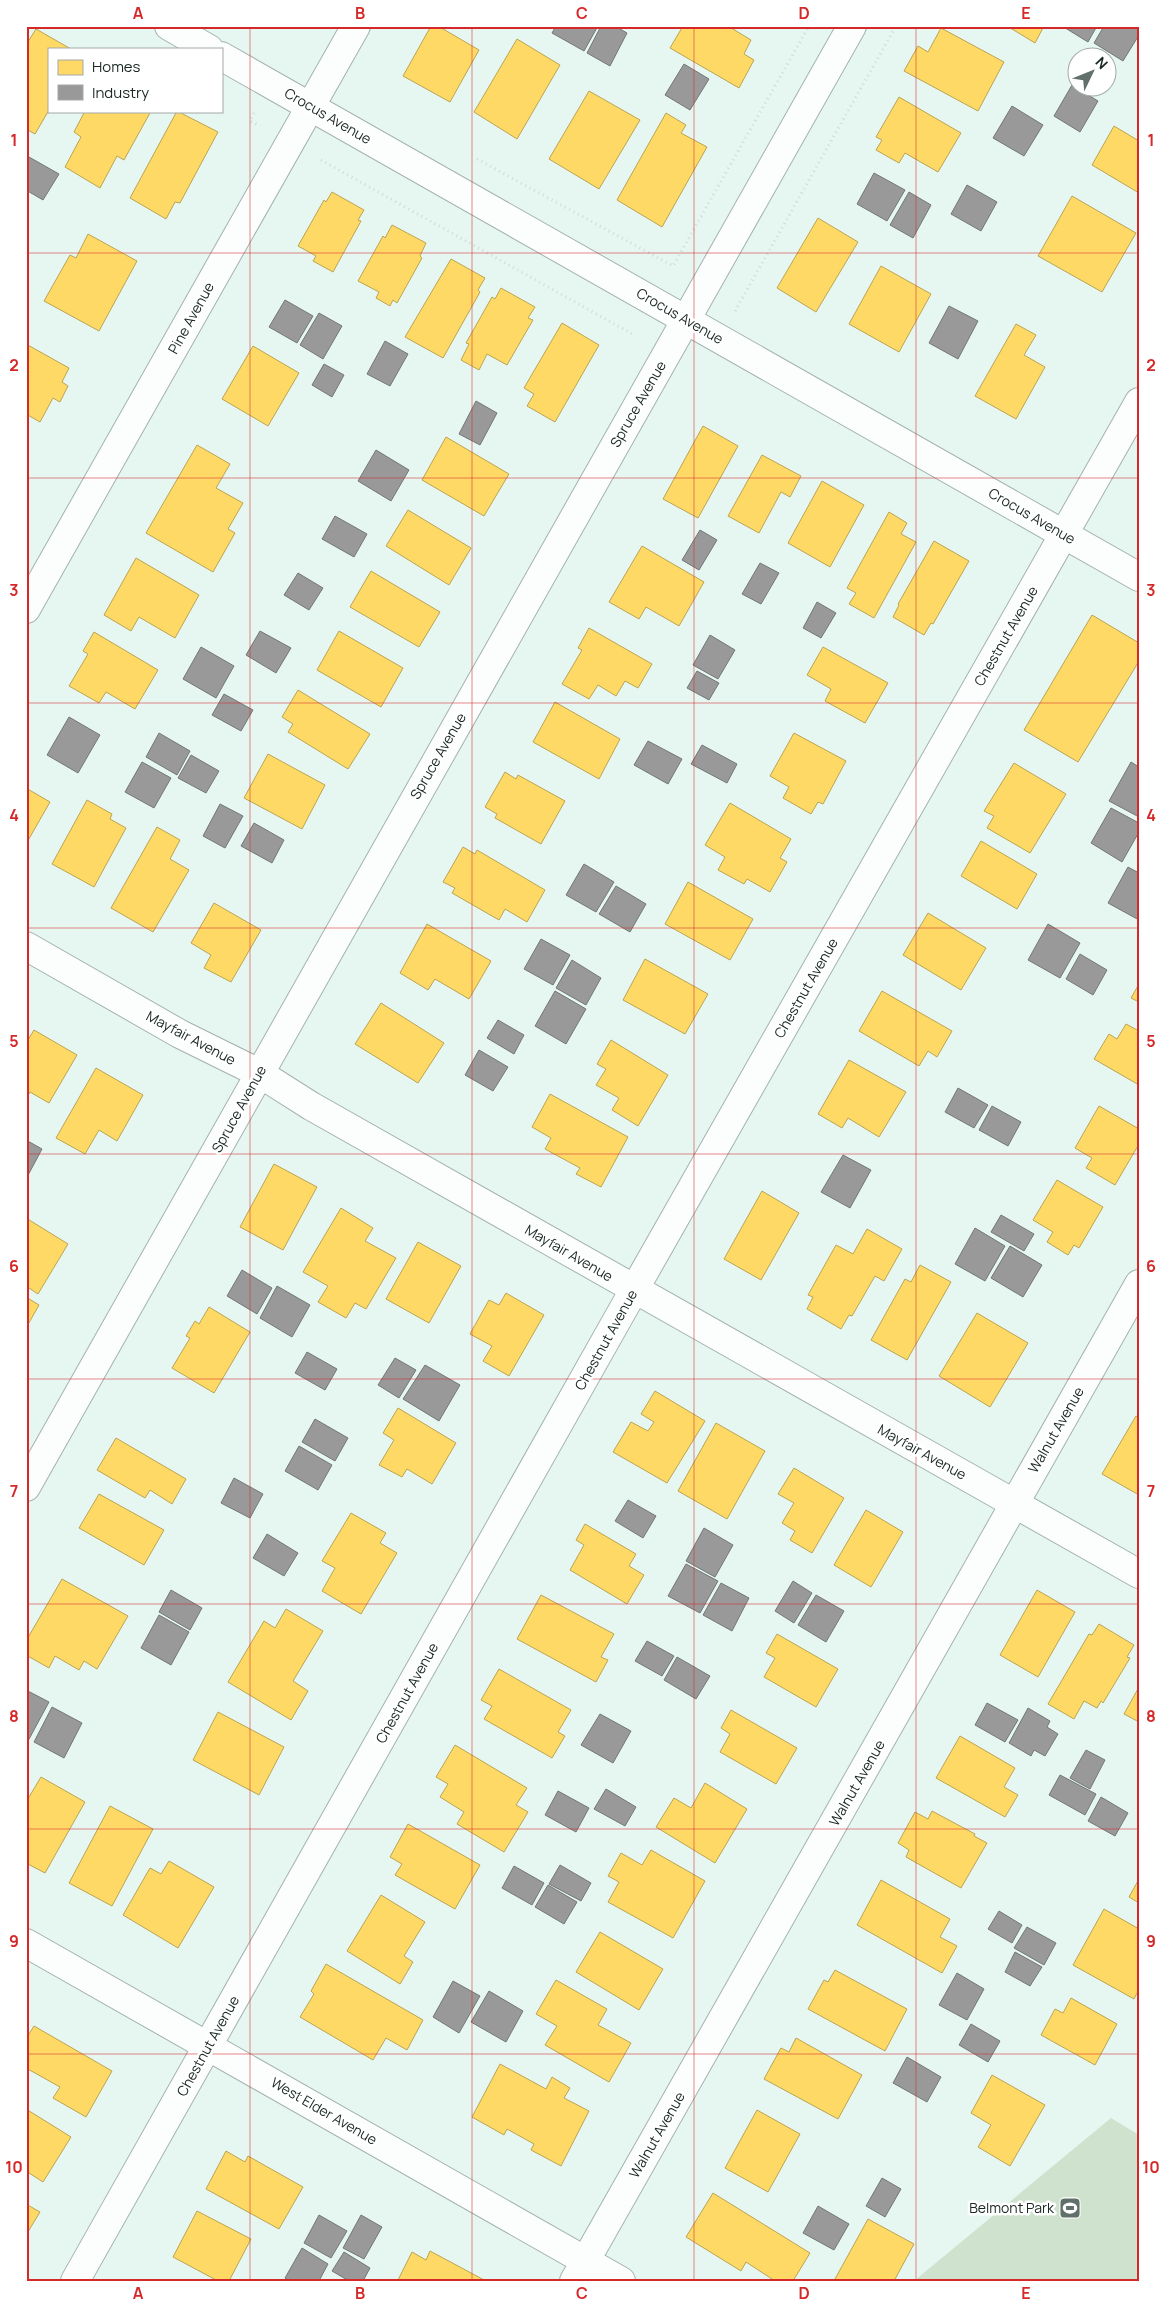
<svg xmlns="http://www.w3.org/2000/svg" width="1165" height="2307" font-family="Manrope,sans-serif">
<rect width="100%" height="100%" fill="#e6f7f1"/>
<path fill="#cfe2cd" d="M1111,2118L1139,2135V2281H914Z"/>
<path fill="#ffd966" stroke="#baa452" d="M431,26H438L479,50L450,102L403,76Z
M683,26H728L751,40L744,54L754,60L739,88L670,48Z
M1007,26H1044L1035,43Z
M941,28L1004,62L978,111L904,71L918,46L928,52Z
M36,29L71,49H49V110L35,134L26,129V45Z
M517,39L560,65L517,139L474,112Z
M589,91L640,120L599,189L549,159Z
M899,97L961,133L938,172L905,153L899,163L876,150L882,140L876,137Z
M85,111H151L124,160L117,156L100,188L65,167L81,137L74,132Z
M177,111L218,132L180,203L175,202L166,219L130,198Z
M666,113L686,125L681,133L707,147L662,227L617,200Z
M1114,126L1139,141V193L1092,165Z
M332,192L364,210L358,220L361,221L333,272L313,261L316,256L298,246L324,200L326,202Z
M1072,196L1136,233L1102,292L1038,256Z
M818,218L858,242L816,312L777,288Z
M392,225L426,243L420,256L422,258L397,303L393,300L390,306L376,298L379,292L358,281L383,236L385,238Z
M88,234L137,261L99,331L44,301L70,255L76,258Z
M451,259L485,278L478,290L480,292L443,358L405,337Z
M881,266L931,294L899,352L849,324Z
M501,288L535,307L528,318L533,320L507,365L487,354L479,370L461,360L469,344L466,343L492,297L495,299Z
M562,323L599,345L555,422L527,406L534,394L524,388Z
M1016,324L1036,335L1024,355L1045,367L1016,419L975,396Z
M26,344L69,368L62,382L68,386L60,402L53,398L40,422L26,414Z
M253,346L299,373L268,426L222,399Z
M703,426L738,446L698,518L663,499Z
M446,437L509,474L484,516L422,480Z
M197,445L230,464L216,488L243,503L228,529L235,533L213,572L146,533Z
M762,455L801,476L790,497L781,492L759,533L728,516Z
M822,481L864,505L830,567L788,543Z
M408,510L471,548L449,585L386,546Z
M889,512L907,523L901,534L916,542L874,618L849,604L856,593L847,588Z
M934,541L969,561L933,624L931,623L924,635L893,617L899,605L898,604Z
M642,546L704,582L679,626L646,607L639,619L609,602Z
M136,558L199,595L175,638L139,617L131,631L104,615Z
M371,571L440,612L419,647L350,607Z
M1092,615L1139,643V661L1078,762L1024,730Z
M589,628L652,664L638,688L625,681L616,696L598,685L589,699L562,684L582,650L578,648Z
M339,631L403,668L381,707L317,670Z
M94,632L158,670L135,709L106,692L99,703L69,686L88,654L83,651Z
M823,647L888,683L865,723L825,701L831,689L807,675Z
M298,690L370,734L348,769L288,732L293,724L282,717Z
M555,702L620,739L599,779L533,742Z
M794,733L846,761L823,804L818,802L811,814L783,798L789,787L770,776Z
M268,754L325,785L302,829L244,798Z
M1014,763L1066,794L1030,853L987,828L994,816L984,811Z
M505,772L516,779L518,775L565,801L541,844L495,818L497,814L485,807Z
M26,788L50,802L26,844Z
M87,800L112,814L110,819L126,828L94,887L52,864Z
M730,803L791,839L780,858L787,862L770,892L747,879L744,884L718,870L725,857L705,845Z
M157,827L180,840L170,859L189,870L153,932L111,908Z
M981,841L1037,874L1017,909L961,876Z
M463,847L475,854L477,850L545,890L527,922L505,909L499,920L452,893L455,888L443,882Z
M688,882L753,919L730,960L665,924Z
M214,903L261,930L231,982L204,968L211,955L191,943Z
M928,913L986,948L961,990L903,955Z
M427,924L491,961L469,999L435,979L428,990L400,973Z
M645,959L708,994L685,1034L623,1000Z
M1139,984V1002L1131,998Z
M882,991L952,1031L937,1057L928,1051L919,1066L859,1031Z
M381,1003L444,1043L418,1083L355,1044Z
M1126,1024L1139,1031V1085L1094,1059L1109,1034L1117,1039Z
M34,1030L77,1055L49,1103L30,1092L26,1099V1043Z
M611,1040L668,1075L638,1126L612,1110L619,1098L596,1085L606,1069L597,1064Z
M849,1060L906,1092L879,1137L848,1118L842,1128L818,1114Z
M96,1068L143,1095L117,1141L99,1130L85,1154L56,1138Z
M550,1094L628,1137L601,1187L576,1174L580,1168L545,1149L551,1138L532,1127Z
M1099,1106L1139,1129V1144L1115,1185L1086,1168L1092,1158L1075,1148Z
M274,1164L317,1187L283,1250L240,1227Z
M1057,1180L1103,1207L1079,1248L1074,1245L1068,1255L1047,1242L1053,1232L1033,1220Z
M762,1191L799,1213L761,1280L724,1259Z
M341,1208L373,1228L365,1241L396,1258L366,1309L355,1303L346,1318L318,1302L328,1286L303,1272Z
M26,1218L68,1244L38,1294L26,1286Z
M867,1229L902,1249L884,1281L875,1276L852,1316L849,1315L841,1329L807,1309L813,1297L808,1295L836,1245L853,1254Z
M418,1242L461,1266L429,1323L386,1299Z
M920,1265L951,1282L907,1360L871,1340L905,1279L911,1282Z
M506,1293L544,1315L509,1376L483,1361L492,1346L470,1334L489,1300L499,1305Z
M26,1297L39,1305L26,1328Z
M209,1307L250,1332L214,1393L172,1368L190,1338L186,1336L195,1321L199,1324Z
M977,1313L1028,1343L990,1407L939,1376Z
M655,1391L705,1421L667,1483L613,1452L631,1422L648,1431L654,1422L641,1414Z
M398,1408L456,1443L432,1484L407,1469L402,1477L379,1465L394,1440L383,1433Z
M1136,1416L1139,1418V1495L1102,1474Z
M716,1423L765,1451L727,1519L678,1491Z
M116,1438L186,1479L172,1504L150,1490L145,1498L97,1470Z
M794,1468L844,1498L812,1553L790,1540L795,1531L782,1523L794,1503L778,1494Z
M99,1494L164,1530L144,1565L79,1528Z
M866,1510L903,1532L871,1587L834,1565Z
M351,1513L386,1533L380,1543L397,1553L361,1614L322,1591L335,1568L322,1561Z
M585,1524L636,1554L629,1566L644,1575L627,1604L570,1570L584,1545L576,1540Z
M62,1579L128,1616L97,1669L84,1661L79,1670L55,1656L49,1668L26,1655V1641Z
M1037,1590L1075,1612L1038,1677L1000,1655Z
M541,1595L614,1634L601,1657L608,1660L596,1682L517,1639Z
M286,1609L323,1631L293,1681L308,1691L291,1720L228,1682L264,1621L275,1628Z
M1099,1624L1134,1645L1127,1657L1130,1658L1103,1703L1101,1701L1097,1708L1084,1701L1074,1719L1048,1704L1089,1634L1092,1635Z
M777,1634L838,1669L816,1707L764,1677L775,1658L766,1653Z
M499,1669L571,1710L558,1732L565,1736L552,1758L484,1719L492,1706L481,1700Z
M1139,1687V1722L1124,1714Z
M731,1710L797,1748L776,1784L720,1752L730,1734L721,1728Z
M218,1712L284,1747L259,1795L193,1760Z
M960,1736L1015,1768L1004,1787L1018,1795L1005,1817L936,1778Z
M455,1745L527,1788L516,1805L528,1812L504,1852L457,1824L464,1812L440,1797L448,1784L436,1777Z
M41,1777L85,1802L45,1873L26,1863V1802Z
M705,1783L747,1809L715,1863L656,1827L674,1798L691,1808Z
M110,1806L153,1829L112,1906L69,1883Z
M932,1811L975,1834L974,1836L987,1843L961,1888L906,1857L909,1850L898,1843L915,1812L928,1819Z
M408,1824L480,1865L455,1909L395,1875L402,1864L390,1857Z
M651,1850L705,1881L673,1938L608,1902L619,1882L608,1876L621,1853L642,1865Z
M169,1861L214,1887L178,1948L123,1915L150,1868L161,1874Z
M1139,1879V1903L1129,1897Z
M881,1880L950,1919L940,1937L957,1946L942,1973L857,1925Z
M381,1895L425,1922L404,1956L413,1962L400,1984L347,1951Z
M1104,1909L1139,1929V1989L1134,1999L1073,1965Z
M600,1932L663,1969L639,2010L576,1972Z
M326,1964L423,2020L407,2050L386,2038L373,2060L300,2017L314,1994L311,1991Z
M835,1970L907,2009L885,2051L808,2009L824,1980L828,1982Z
M556,1980L607,2009L598,2025L631,2043L609,2082L545,2045L557,2026L536,2014Z
M1071,1998L1117,2024L1095,2065L1041,2035L1055,2009L1063,2013Z
M34,2026L112,2071L86,2117L53,2098L60,2087L26,2068L29,2059L26,2057V2039Z
M796,2038L862,2075L838,2119L764,2079L781,2048L789,2052Z
M500,2064L546,2089L552,2077L570,2088L564,2098L589,2111L561,2166L531,2150L534,2144L507,2129L504,2135L472,2117Z
M992,2075L1045,2105L1010,2166L978,2147L991,2125L971,2113Z
M26,2109L71,2137L43,2182L26,2171Z
M757,2110L800,2134L768,2192L725,2168Z
M226,2151L245,2162L248,2156L303,2187L279,2229L206,2189Z
M713,2193L810,2253L793,2281H775L746,2262L741,2271L686,2237Z
M26,2204L40,2212L26,2235Z
M197,2211L251,2239L229,2281H218L173,2257Z
M868,2219L914,2244L894,2281H837L835,2279Z
M430,2251L486,2281L398,2280L412,2252L426,2260Z"/>
<path fill="#999" stroke="#737776" d="M556,26H598L584,51L552,33Z
M601,26H615L627,33L610,66L587,53Z
M1062,26H1097L1088,42Z
M1104,26H1139V35L1123,61L1094,43Z
M684,64L709,79L690,110L665,95Z
M1072,85L1098,101L1080,132L1054,116Z
M1012,106L1043,125L1024,156L993,138Z
M29,157L59,174L43,200L26,190V162Z
M874,173L905,190L887,221L857,204Z
M967,185L997,202L981,231L951,214Z
M909,192L931,205L913,238L890,225Z
M285,300L313,316L297,343L269,327Z
M949,306L978,321L958,359L929,343Z
M319,313L342,326L323,359L300,345Z
M385,341L408,354L390,386L367,374Z
M324,364L344,375L332,397L312,385Z
M476,401L497,413L480,445L459,434Z
M376,450L409,470L391,501L358,481Z
M335,516L367,534L354,557L322,539Z
M700,530L717,540L699,570L682,560Z
M760,563L779,573L761,604L742,594Z
M298,573L323,588L309,610L284,595Z
M817,602L836,613L821,638L803,628Z
M260,631L291,648L276,673L246,655Z
M710,635L735,650L718,679L693,665Z
M201,647L234,666L216,698L183,679Z
M697,671L719,683L709,700L687,688Z
M224,694L253,710L241,731L212,715Z
M69,717L100,735L78,773L47,755Z
M159,733L190,751L177,775L146,757Z
M648,741L682,759L668,784L634,765Z
M702,745L737,764L727,783L691,764Z
M191,755L219,771L206,793L178,778Z
M142,762L171,778L154,808L125,792Z
M1131,762L1139,767V817L1109,801Z
M220,804L243,816L225,848L203,836Z
M1111,808L1139,823V832L1122,862L1091,843Z
M254,823L284,840L272,863L241,846Z
M584,864L614,882L596,912L566,895Z
M1128,867L1139,873V920L1108,903Z
M616,886L646,904L630,932L599,914Z
M1048,924L1080,943L1060,978L1028,960Z
M541,939L570,955L553,985L524,969Z
M1080,954L1107,970L1093,995L1066,979Z
M572,960L601,978L586,1005L556,988Z
M555,991L586,1009L566,1044L535,1026Z
M498,1020L524,1035L514,1054L487,1038Z
M479,1050L508,1067L493,1091L465,1075Z
M958,1088L988,1105L974,1128L945,1112Z
M992,1106L1021,1122L1008,1146L979,1130Z
M26,1140L42,1149L26,1179Z
M843,1155L871,1170L850,1208L821,1192Z
M1001,1215L1034,1234L1024,1251L991,1232Z
M975,1228L1005,1246L985,1281L955,1264Z
M1010,1246L1042,1265L1023,1297L991,1278Z
M242,1270L272,1288L257,1314L227,1296Z
M277,1286L310,1305L292,1337L260,1318Z
M307,1352L337,1369L325,1390L295,1373Z
M395,1358L416,1370L399,1398L378,1385Z
M425,1365L460,1385L439,1421L403,1399Z
M315,1419L348,1438L335,1461L302,1442Z
M299,1446L332,1465L318,1490L285,1471Z
M234,1478L263,1494L250,1518L221,1503Z
M628,1500L656,1516L643,1538L615,1521Z
M704,1528L733,1545L715,1577L686,1561Z
M267,1534L298,1553L284,1576L253,1558Z
M686,1564L718,1581L700,1613L668,1596Z
M793,1581L812,1593L794,1623L775,1611Z
M721,1583L749,1598L732,1631L703,1615Z
M171,1590L202,1608L190,1630L159,1612Z
M816,1595L844,1611L826,1642L798,1625Z
M159,1615L189,1632L171,1665L141,1648Z
M647,1641L674,1656L662,1676L635,1661Z
M677,1657L710,1676L696,1699L664,1680Z
M26,1690L49,1702L28,1741L26,1740Z
M987,1703L1018,1720L1005,1742L975,1725Z
M52,1707L82,1723L64,1758L34,1742Z
M1028,1708L1050,1721L1047,1727L1058,1734L1045,1756L1034,1750L1031,1756L1009,1743Z
M600,1714L631,1731L613,1763L581,1745Z
M1086,1750L1105,1760L1090,1789L1070,1778Z
M1060,1775L1096,1794L1085,1815L1049,1795Z
M606,1789L636,1807L625,1826L594,1809Z
M558,1791L589,1808L576,1832L545,1815Z
M1101,1797L1128,1813L1115,1836L1088,1821Z
M560,1865L591,1883L581,1901L549,1884Z
M514,1866L544,1883L532,1905L502,1888Z
M548,1885L577,1902L564,1924L535,1907Z
M999,1911L1022,1925L1012,1943L988,1929Z
M1027,1927L1056,1943L1044,1965L1014,1948Z
M1015,1952L1042,1967L1030,1986L1005,1972Z
M957,1973L984,1989L967,2020L939,2005Z
M453,1981L480,1996L459,2033L433,2017Z
M489,1991L523,2011L506,2042L471,2022Z
M971,2024L1000,2041L988,2062L959,2045Z
M907,2057L941,2077L927,2102L893,2083Z
M882,2178L901,2189L885,2217L866,2206Z
M818,2206L849,2224L834,2250L803,2233Z
M319,2215L347,2231L331,2258L304,2243Z
M361,2215L382,2227L364,2259L343,2248Z
M302,2248L328,2264L319,2281H290L285,2278Z
M344,2252L370,2268L363,2281H349L332,2271Z"/>
<g fill="none" stroke-linecap="round" stroke-linejoin="round">
<g stroke="#a4b2ad" stroke-width="30">
<path id="minor" d="M169,26L209,49
M221,56L1139,577
M26,609L356,26
M26,946L180,1034L259,1073L311,1106L1139,1574
M26,1487L852,26
M26,1943L621,2281
M75,2281L634,1290L1139,402
M574,2281L1139,1284"/>
</g>
<path stroke="#d2d8d7" stroke-width="3" stroke-dasharray="1 4" stroke-linecap="butt" d="M254,113L250,121L260,126
M477,159L673,266L809,26
M321,160L634,335
M735,311L896,26"/>
<use href="#minor" stroke="#fbfefd" stroke-width="28"/>
</g>
<path fill="none" stroke="#d62828" stroke-width="1" stroke-opacity="0.55" d="M250,26V2281M472,26V2281M694,26V2281M916,26V2281M26,253H1139M26,478H1139M26,703H1139M26,928H1139M26,1154H1139M26,1379H1139M26,1604H1139M26,1829H1139M26,2054H1139"/>
<defs>
<g id="stadium-square" transform="scale(1.125)"><rect x="-9" y="-9" width="18" height="18" rx="4" fill="#61706b" stroke="#fff"/><path d="M0-5a6.5 5 0 1 0 0 10a6.5 5 0 1 0 0-10ZM-3.5-1.8h7v3.6h-7Z" fill="#fff"/></g>
</defs>
<g fill-rule="evenodd">
<use href="#stadium-square" x="1070" y="2208"/>
</g>
<g text-anchor="middle" stroke-width="5" stroke-linejoin="round" paint-order="stroke">
<g font-size="14" fill="#192823" stroke="#fff">
<text transform="translate(328 116) rotate(30)" y="5">Crocus Avenue</text>
<text transform="translate(680 316) rotate(30)" y="5">Crocus Avenue</text>
<text transform="translate(191 318) rotate(-61)" y="5">Pine Avenue</text>
<text transform="translate(638 404) rotate(-60)" y="5">Spruce Avenue</text>
<text transform="translate(1032 516) rotate(30)" y="5">Crocus Avenue</text>
<text transform="translate(1006 636) rotate(-60)" y="5">Chestnut Avenue</text>
<text transform="translate(438 756) rotate(-60)" y="5">Spruce Avenue</text>
<text transform="translate(806 988) rotate(-60)" y="5">Chestnut Avenue</text>
<text transform="translate(191 1038) rotate(28)" y="5">Mayfair Avenue</text>
<text transform="translate(239 1109) rotate(-61)" y="5">Spruce Avenue</text>
<text transform="translate(569 1253) rotate(30)" y="5">Mayfair Avenue</text>
<text transform="translate(606 1340) rotate(-61)" y="5">Chestnut Avenue</text>
<text transform="translate(1056 1430) rotate(-60)" y="5">Walnut Avenue</text>
<text transform="translate(922 1452) rotate(29)" y="5">Mayfair Avenue</text>
<text transform="translate(407 1693) rotate(-61)" y="5">Chestnut Avenue</text>
<text transform="translate(857 1783) rotate(-60)" y="5">Walnut Avenue</text>
<text transform="translate(208 2046) rotate(-61)" y="5">Chestnut Avenue</text>
<text transform="translate(324 2111) rotate(30)" y="5">West Elder Avenue</text>
<text transform="translate(657 2135) rotate(-60)" y="5">Walnut Avenue</text>
</g>
<g font-size="14" fill="#192823" stroke="#fff" text-anchor="end">
<text x="1054" y="2213">Belmont Park</text>
</g>
</g>
<rect width="1165" height="2307" fill="none" stroke="#ffffff" stroke-width="55"/>
<rect x="48" y="48" width="175" height="65" fill="#ffffff" stroke="#a3a9a7"/>
<rect x="58" y="60" width="25" height="15" fill="#ffd966" stroke="#a3a9a7"/>
<text x="92" y="72" font-size="15" fill="#192823">Homes</text>
<rect x="58" y="85" width="25" height="15" fill="#999999" stroke="#a3a9a7"/>
<text x="92" y="98" font-size="15" fill="#192823">Industry</text>
<g transform="translate(1092 72) rotate(47)"><circle r="24" fill="#ffffff" stroke="#a3a9a7"/>
<path d="M0-4L9 19L0 12L-9 19Z" fill="#61706b"/>
<text y="-8" font-size="14" font-weight="bold" text-anchor="middle" fill="#192823">N</text>
</g>
<rect x="28" y="28" width="1110" height="2252" fill="none" stroke="#d62828" stroke-width="2"/>
<g font-size="16" text-anchor="middle" font-weight="bold" fill="#d62828">
<text x="138" y="19">A</text>
<text x="360" y="19">B</text>
<text x="582" y="19">C</text>
<text x="804" y="19">D</text>
<text x="1026" y="19">E</text>
<text x="14" y="146">1</text>
<text x="1151" y="146">1</text>
<text x="14" y="371">2</text>
<text x="1151" y="371">2</text>
<text x="14" y="596">3</text>
<text x="1151" y="596">3</text>
<text x="14" y="821">4</text>
<text x="1151" y="821">4</text>
<text x="14" y="1047">5</text>
<text x="1151" y="1047">5</text>
<text x="14" y="1272">6</text>
<text x="1151" y="1272">6</text>
<text x="14" y="1497">7</text>
<text x="1151" y="1497">7</text>
<text x="14" y="1722">8</text>
<text x="1151" y="1722">8</text>
<text x="14" y="1947">9</text>
<text x="1151" y="1947">9</text>
<text x="14" y="2173">10</text>
<text x="1151" y="2173">10</text>
<text x="138" y="2299">A</text>
<text x="360" y="2299">B</text>
<text x="582" y="2299">C</text>
<text x="804" y="2299">D</text>
<text x="1026" y="2299">E</text>
</g>
</svg>
